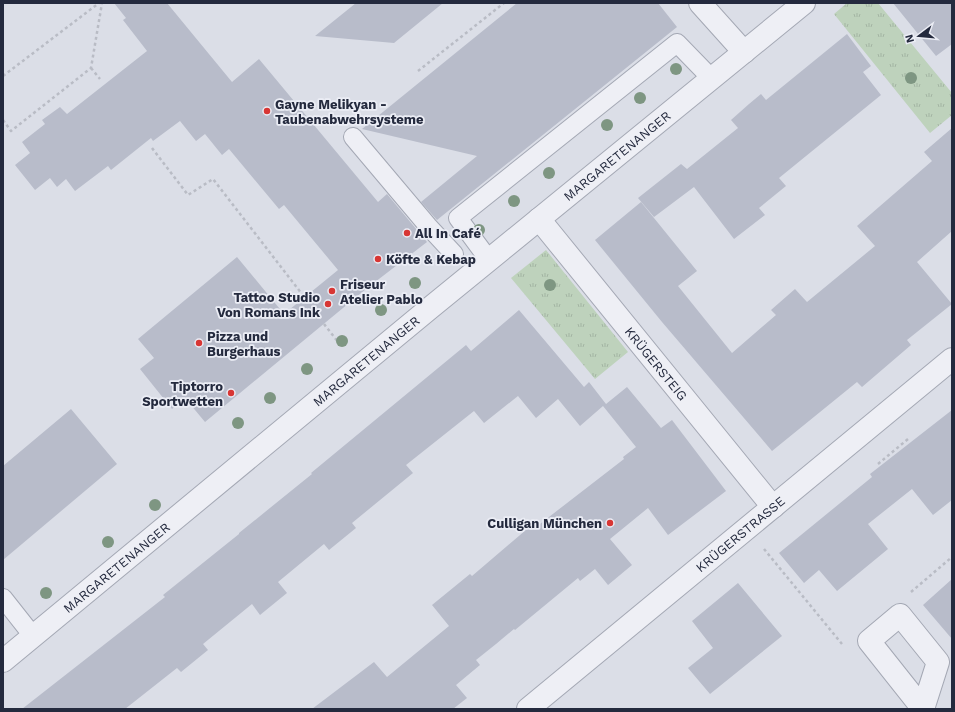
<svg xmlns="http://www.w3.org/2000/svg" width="955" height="712" font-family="'Work Sans',sans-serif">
<defs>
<pattern id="grass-tufts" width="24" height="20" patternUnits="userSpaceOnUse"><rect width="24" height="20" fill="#bed2bc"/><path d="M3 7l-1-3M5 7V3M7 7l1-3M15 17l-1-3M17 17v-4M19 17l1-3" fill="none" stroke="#a3b4a3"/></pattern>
</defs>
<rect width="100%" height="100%" fill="#dbdee7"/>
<path fill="url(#grass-tufts)" d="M847,3H878L952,93V115L930,133L834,14Z
M546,250L628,352L595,379L511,278Z"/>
<path fill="#b8bcca" d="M114,3H167L232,82L259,59L378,202L387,194L427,242L366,289L205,422L185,398L172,409L140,369L154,358L138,339L237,257L284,314L338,270L284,205L279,209L229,149L222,155L205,134L196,141L180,121L153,141L151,138L111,170L108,166L75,191L66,179L57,187L50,178L35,190L15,165L30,153L22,142L45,124L42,120L60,107L67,114L147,51L123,20L126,18Z
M356,3H443L394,43L315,36Z
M517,3H658L677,27L437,220L421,202L477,156L362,129Z
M893,3H952V44L936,56Z
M847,34L871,66L863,72L881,95L779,178L786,186L759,208L765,215L734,239L694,187L654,217L638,198L681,164L687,169L738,128L731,120L749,104L761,94L766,100Z
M952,128V231L917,262L952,304L907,340L911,345L862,387L857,382L772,451L662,322L595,240L641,202L697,271L678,286L732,353L776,315L771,310L795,289L807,302L875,246L857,226L932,161L924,152Z
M519,310L584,387L589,382L606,404L627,387L661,428L672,420L726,491L668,535L648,508L610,539L632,565L608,585L595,569L580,581L578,578L515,630L514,629L496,644L476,660L480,665L456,685L467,698L453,709H312L374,662L387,677L449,626L432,605L470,574L472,576L533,524L536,527L624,459L623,457L636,447L603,406L580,426L558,399L536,418L518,396L484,423L474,411L406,465L413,473L352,523L356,528L329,550L324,544L278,582L287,593L260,615L252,604L203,644L208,650L181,672L177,668L125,709H22L165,597L163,595L239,534V533L312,474L311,473L426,378L466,345L471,351Z
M71,409L117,464L3,560V466Z
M952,410V500L933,515L912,489L868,524L888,549L837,591L819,570L804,583L779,553L872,477L870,474Z
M952,579V639L923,605Z
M738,583L782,636L710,694L688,668L713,648L692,621Z"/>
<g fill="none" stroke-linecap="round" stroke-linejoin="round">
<g stroke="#a4a8b4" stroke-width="20">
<path id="lane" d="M353,137L428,226L454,254
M489,260L458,218L677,43L712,79
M3,598L33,636"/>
</g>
<g stroke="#a4a8b4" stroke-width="24">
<g id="street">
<path d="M700,3L744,52"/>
<path id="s1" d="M539,219L773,507"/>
<path id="s2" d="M3,661L430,308L804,3"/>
<path id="s3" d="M528,709L952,359"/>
<path d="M923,709L938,662L900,615L869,641L923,709"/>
</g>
</g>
<path stroke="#b9bcc5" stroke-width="2.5" stroke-dasharray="3 3" stroke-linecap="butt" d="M91,68L100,79
M418,71L504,3
M3,76L99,3
M3,120L11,131L91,68L102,3
M152,148L188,195L213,179L305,298
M324,324L342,347
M878,464L908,439
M764,549L842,644
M911,592L952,557"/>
<use href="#lane" stroke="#eeeff5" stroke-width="18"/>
<use href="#street" stroke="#eeeff5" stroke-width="22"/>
</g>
<g fill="#7e9682">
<circle cx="676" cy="69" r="6"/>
<circle cx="911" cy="78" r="6"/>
<circle cx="640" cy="98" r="6"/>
<circle cx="607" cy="125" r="6"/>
<circle cx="549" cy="173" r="6"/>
<circle cx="514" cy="201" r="6"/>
<circle cx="479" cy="230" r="6"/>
<circle cx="415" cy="283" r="6"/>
<circle cx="550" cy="285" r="6"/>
<circle cx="381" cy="310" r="6"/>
<circle cx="342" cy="341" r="6"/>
<circle cx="307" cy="369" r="6"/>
<circle cx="270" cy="398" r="6"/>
<circle cx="238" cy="423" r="6"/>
<circle cx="155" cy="505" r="6"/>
<circle cx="108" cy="542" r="6"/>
<circle cx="46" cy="593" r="6"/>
</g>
<g fill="#d83634" stroke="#ebedf5" stroke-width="1.5">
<circle cx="267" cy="111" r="4"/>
<circle cx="407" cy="233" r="4"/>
<circle cx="378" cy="259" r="4"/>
<circle cx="332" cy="291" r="4"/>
<circle cx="328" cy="304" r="4"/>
<circle cx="199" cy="343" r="4"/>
<circle cx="231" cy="393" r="4"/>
<circle cx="610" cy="523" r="4"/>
</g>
<g text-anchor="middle" stroke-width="3.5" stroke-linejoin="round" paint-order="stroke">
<g font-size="13" font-weight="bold" fill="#242a3e" stroke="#ebedf5" text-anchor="start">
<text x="275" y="109">Gayne Melikyan -<tspan x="275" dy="15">Taubenabwehrsysteme</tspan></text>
<text x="415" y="238">All In Café</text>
<text x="386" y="264">Köfte &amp; Kebap</text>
<text x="340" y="289">Friseur<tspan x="340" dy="15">Atelier Pablo</tspan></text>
<text x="320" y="302" text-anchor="end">Tattoo Studio<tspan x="320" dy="15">Von Romans Ink</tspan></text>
<text x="207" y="341">Pizza und<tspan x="207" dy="15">Burgerhaus</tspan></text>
<text x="223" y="391" text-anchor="end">Tiptorro<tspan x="223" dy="15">Sportwetten</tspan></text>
<text x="602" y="528" text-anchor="end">Culligan München</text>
</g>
<g font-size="13" fill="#242a3e" stroke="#ebedf5">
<text dy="5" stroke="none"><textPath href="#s2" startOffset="795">MARGARETENANGER</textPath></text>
<text dy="5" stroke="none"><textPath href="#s2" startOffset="471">MARGARETENANGER</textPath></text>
<text dy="5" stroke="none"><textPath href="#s1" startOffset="186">KRÜGERSTEIG</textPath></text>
<text dy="5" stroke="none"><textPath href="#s3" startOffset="275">KRÜGERSTRASSE</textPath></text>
<text dy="5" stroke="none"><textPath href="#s2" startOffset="147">MARGARETENANGER</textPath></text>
</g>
</g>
<rect width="955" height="712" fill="none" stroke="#242a3e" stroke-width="8"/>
<g transform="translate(919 36) rotate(254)" stroke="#ebedf5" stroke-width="3" paint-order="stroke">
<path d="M0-3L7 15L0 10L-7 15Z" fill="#242a3e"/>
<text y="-6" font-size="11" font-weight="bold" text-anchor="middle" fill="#242a3e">N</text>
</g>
</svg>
